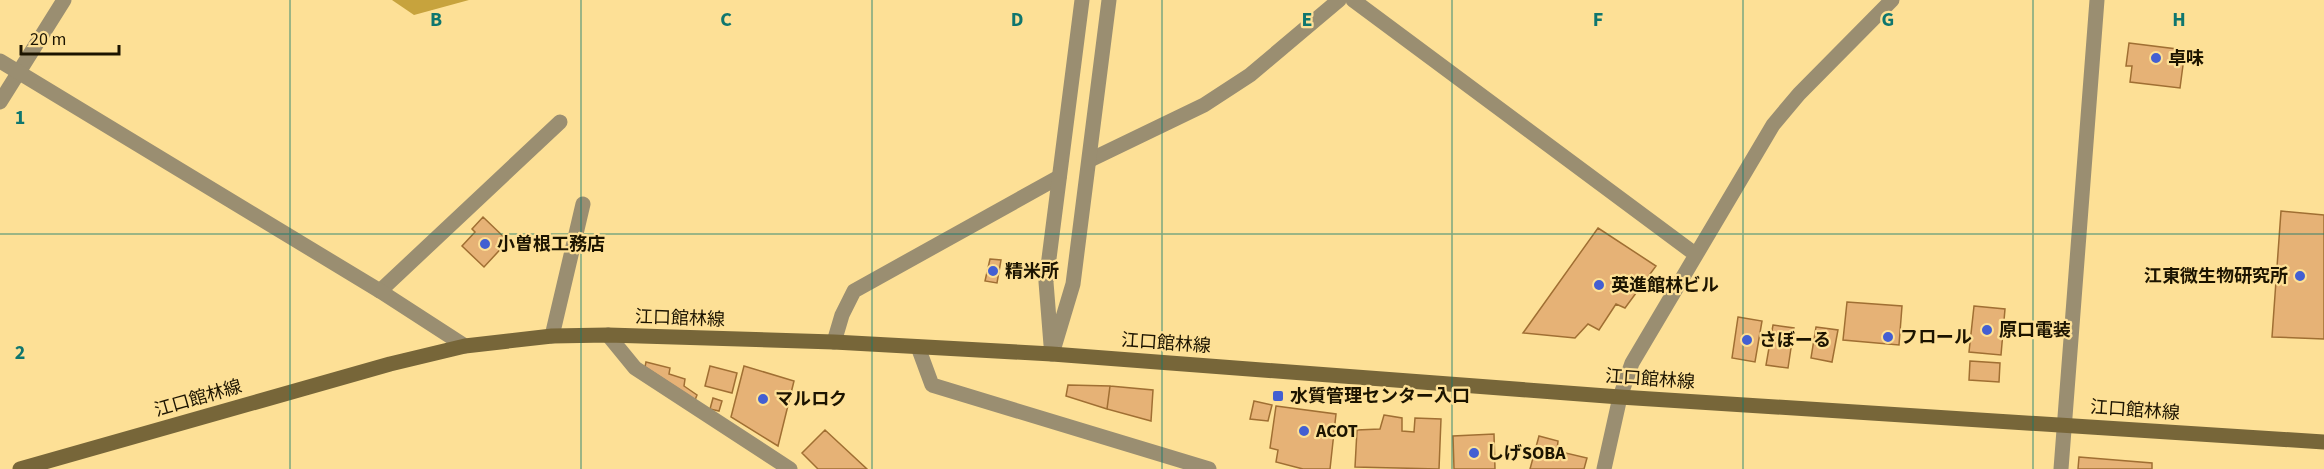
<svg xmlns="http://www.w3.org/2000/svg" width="2324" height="469" font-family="'Source Sans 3','Noto Sans JP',sans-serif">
<rect width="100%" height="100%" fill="#fde096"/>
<path fill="#c7a33d" d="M392,0H469L414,15Z"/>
<path fill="#e6b276" stroke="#a06f33" stroke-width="1.5" d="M2129,43L2185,50L2180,88L2130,82L2132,66H2126Z
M2281,211L2324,215V339L2272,337Z
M483,217L508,241L484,267L462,246L475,232L472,229Z
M1598,228L1656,266L1625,308L1616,304L1599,330L1588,324L1575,338L1523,333Z
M990,259L1001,260L997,283L985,281Z
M1847,302L1902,306L1899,345L1843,340Z
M1974,306L2005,309L2001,355L1969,352Z
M1738,317L1762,321L1755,362L1732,358Z
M1773,325L1794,328L1788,368L1766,365Z
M1816,327L1838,330L1832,362L1811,358Z
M1970,361L2000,363L1999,382L1969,380Z
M646,362L670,368L669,374L685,379L684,386L697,395L695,400L645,367Z
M710,366L737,373L732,393L705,386Z
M744,366L794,381L778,446L731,417Z
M1068,385L1110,386L1107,409L1066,396Z
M1110,386L1153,390L1151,421L1107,409Z
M713,398L722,401L719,411L710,409Z
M1254,401L1272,405L1268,421L1250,419Z
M1276,406L1336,414L1330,469H1303L1276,462L1278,450L1270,448Z
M1384,415L1402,418V431L1414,432L1415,418L1441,419L1439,469L1355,467L1357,430L1380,429Z
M825,430L867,469H818L802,453Z
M1494,434L1495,469H1454L1453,436Z
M1539,436L1558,441L1557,451L1587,458L1584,469H1530Z
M2079,457L2152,463V469H2078Z"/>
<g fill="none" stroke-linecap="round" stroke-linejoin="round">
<path stroke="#9a8e71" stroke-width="15" d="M0,102L64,0
M380,291L560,122
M552,336L583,204"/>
<path stroke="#9a8e71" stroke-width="15" d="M1353,0L1695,254
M1090,160L1204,105L1250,75L1339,0
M608,335L635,368L790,469
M834,342L842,315L854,291L1059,177
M918,347L932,385L1209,469
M1604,469L1620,397L1632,363L1773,125L1799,94L1892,0
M2061,469L2097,0"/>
<path stroke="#9a8e71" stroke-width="15" d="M0,61L380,291L465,346
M1051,345L1046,282L1082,0
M1052,354L1073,284L1109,0"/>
<path stroke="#776639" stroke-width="15" d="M20,469L390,364L465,346L552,336L608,335L834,342L1052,354L1620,397L2324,442"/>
</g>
<path fill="none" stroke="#0f766e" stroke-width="1.5" stroke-opacity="0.55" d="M290,0V469M581,0V469M872,0V469M1162,0V469M1452,0V469M1743,0V469M2033,0V469M0,234H2324"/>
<g fill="#435fd2" stroke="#fde096" stroke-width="2">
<circle cx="2156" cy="58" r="6"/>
<circle cx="485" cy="244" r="6"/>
<circle cx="993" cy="271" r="6"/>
<circle cx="2300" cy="276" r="6"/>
<circle cx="1599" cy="285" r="6"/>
<circle cx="1987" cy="330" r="6"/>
<circle cx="1888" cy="337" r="6"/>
<circle cx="1747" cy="340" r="6"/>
<rect x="1272" y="390" width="12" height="12" rx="3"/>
<circle cx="763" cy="399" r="6"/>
<circle cx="1304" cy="431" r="6"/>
<circle cx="1474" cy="453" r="6"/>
</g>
<g text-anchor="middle" stroke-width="4.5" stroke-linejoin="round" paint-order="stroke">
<g font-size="18" font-weight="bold" fill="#1c1400" stroke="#fde096" text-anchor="start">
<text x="2168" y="64">卓味</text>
<text x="497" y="250">小曽根工務店</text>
<text x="1005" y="277">精米所</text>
<text x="2288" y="282" text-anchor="end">江東微生物研究所</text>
<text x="1611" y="291">英進館林ビル</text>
<text x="1999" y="336">原口電装</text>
<text x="1900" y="343">フロール</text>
<text x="1759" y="346">さぼーる</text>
<text x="1290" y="402">水質管理センター入口</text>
<text x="775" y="405">マルロク</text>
<text x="1316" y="437">ACOT</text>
<text x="1486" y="459">しげSOBA</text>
</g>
<g font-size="18" fill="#1c1400" stroke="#fde096">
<text transform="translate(680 318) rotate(2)" y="6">江口館林線</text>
<text transform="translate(1166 343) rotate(4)" y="6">江口館林線</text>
<text transform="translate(1650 379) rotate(4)" y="6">江口館林線</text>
<text transform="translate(198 398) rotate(-16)" y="6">江口館林線</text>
<text transform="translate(2135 410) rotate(4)" y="6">江口館林線</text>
</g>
</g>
<g font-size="20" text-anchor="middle" font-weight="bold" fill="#0f766e" stroke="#fde096" stroke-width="4.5" stroke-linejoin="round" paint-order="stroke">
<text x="436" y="26">B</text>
<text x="726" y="26">C</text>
<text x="1017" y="26">D</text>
<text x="1307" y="26">E</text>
<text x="1598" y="26">F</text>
<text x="1888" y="26">G</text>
<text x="2179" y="26">H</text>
<text x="20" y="124">1</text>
<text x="20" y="359">2</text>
</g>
<path d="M21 45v9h98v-9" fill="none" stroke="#1c1400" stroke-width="3"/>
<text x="30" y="45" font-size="18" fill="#1c1400" stroke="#fde096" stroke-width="4.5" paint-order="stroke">20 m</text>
</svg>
